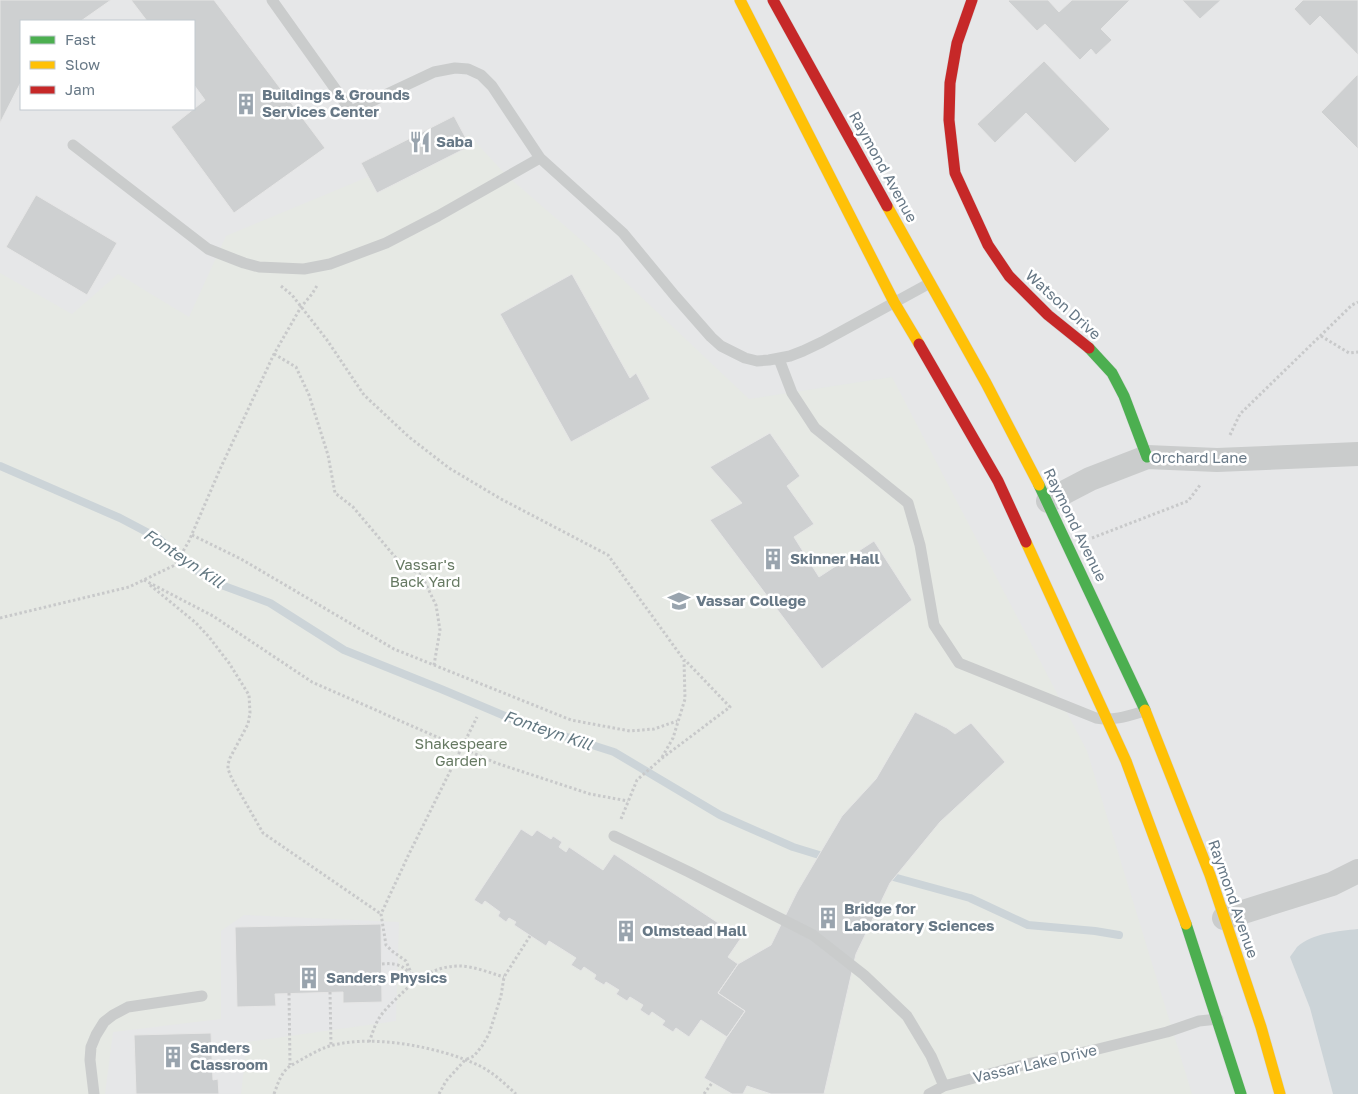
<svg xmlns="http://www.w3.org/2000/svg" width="1358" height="1094" font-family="'Golos Text',sans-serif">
<rect width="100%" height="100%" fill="#f7f7f7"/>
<path fill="#e6e7e8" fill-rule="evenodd" d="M0,0H1358V1094H0ZM21,21H194V109H21Z"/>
<path fill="#e6e9e4" d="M469,135L507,176L580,239L749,399L892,377L1087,751L1192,1094H241L247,1042L396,1021L399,922L244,915L221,931V1019L113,1032L105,1094H0V273L72,314L118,274L189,317L226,236Z"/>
<path fill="#ccd4d8" d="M1358,929V1094H1333L1310,1008L1290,957C1292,954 1295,950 1297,947C1313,933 1338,931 1358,929Z"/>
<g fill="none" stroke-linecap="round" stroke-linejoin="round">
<path stroke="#ccd4d8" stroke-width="8" d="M0,466L120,518L158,538L191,567L216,583L270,603L344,650L441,689L517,721L614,752L720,815L793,847L829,858
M886,875L970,898L1028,925L1095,931L1119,935"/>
</g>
<path fill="#ced0d1" stroke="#e6e6e6" d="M0,0H111L81,21H21V82L0,123Z
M131,0H214L325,148L234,213L171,127L205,100L194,85V21H147Z
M1009,0H1048L1059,12L1072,0H1130L1101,29L1112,40L1096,55L1091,49L1080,60L1045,24L1037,31L1008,1Z
M1182,0H1221L1200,19Z
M1303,0H1358V55L1320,16L1310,26L1294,9Z
M1044,61L1110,129L1075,163L1026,113L995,143L977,124Z
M1357,75H1358V149L1321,112Z
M454,116L470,146L377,193L361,163Z
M36,195L117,243L87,295L6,247Z
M572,274L630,378L636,373L650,399L571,442L500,314Z
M770,433L800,476L787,486L814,524L794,537L819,577L874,541L912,600L822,669L710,520L742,503L710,467Z
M915,712L947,728L955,734L971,723L1005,762L940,822L890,883L856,954L824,1094H771L747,1086L743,1094H732L704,1078L727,1037L745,1011L718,993L738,964L771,945L797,892L842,816L876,779Z
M521,829L532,836L537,830L551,839L553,836L562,842L559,847L566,852L569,847L603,870L614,854L741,938L728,957L738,964L718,993L745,1011L727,1037L701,1020L689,1037L676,1028L673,1032L662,1025L665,1021L652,1012L649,1016L640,1010L643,1005L630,997L627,1001L616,994L619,990L606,982L604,985L594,979L596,975L584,967L581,971L571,965L576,958L549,941L546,946L514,925L516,922L509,918L506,922L498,916L500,912L485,901L482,905L474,900Z
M381,924L382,1002L343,1003V992L275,994L276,1006L237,1007L235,927Z
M211,1033L213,1080L218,1079L219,1094H136L134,1035Z"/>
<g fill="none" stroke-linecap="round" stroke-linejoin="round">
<g stroke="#d4d5d6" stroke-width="12">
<path id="fast" d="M1089,348L1112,373L1124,396L1147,457
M1039,485L1145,710
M1186,924L1241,1094"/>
</g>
<g stroke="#d4d5d6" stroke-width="12">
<path id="slow" d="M740,0L894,302L919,344
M887,206L986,383L1039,485
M1026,542L1126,761L1186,924
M1145,710L1210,875L1261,1027L1280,1094"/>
</g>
<g stroke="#d4d5d6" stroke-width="12">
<path id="jam" d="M773,0L887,206
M972,0L957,43L950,83L949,120L955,173L988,245L1009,276L1048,315L1089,348
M919,344L998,481L1026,542"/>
</g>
<path stroke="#c8c9ca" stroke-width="3" stroke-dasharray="2.5 2.5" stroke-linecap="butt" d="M281,286L292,295L327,340L364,395L409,437L449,468L501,499L608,555L684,660L685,699L673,738L661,759
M1321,336L1349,353L1358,352
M274,354L296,367L309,395L328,455L335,493L353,507L396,558L422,576L436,605L440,630L434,665
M1230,435L1240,414L1352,305L1358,302
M192,535L241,559L394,649L571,720L630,731L654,729L677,721
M1092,538L1188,501L1200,485
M144,580L213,616L312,682L496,763L590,794L628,801
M150,585L196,623L209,637L229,663L249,695L250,713L248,724L230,758L228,764V769L232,779L263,833L381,914
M0,618L129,587L175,565L189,541L221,467L274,354L301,307L312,294L318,284
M621,819L637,780L661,759L730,707L685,660
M382,964C400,962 405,968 417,980
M412,975L406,961L392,951L386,945L381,914L408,856L477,717
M330,992L331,1046
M289,993L290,1065
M369,1042C372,1035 374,1027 378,1020C383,1011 391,1004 398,997C415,980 434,966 459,966C474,966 490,973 504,977
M274,1094C278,1083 281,1073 290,1066C301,1060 312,1053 324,1048C366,1032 441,1047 480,1066C494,1073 505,1084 516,1094
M439,1094L446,1081L465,1060L474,1056L482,1046L489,1034L501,996L504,977L530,936
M704,1094L712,1083"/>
<path stroke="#cacccc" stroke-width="11" d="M272,0L351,111L434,72L455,68L468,69L481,75L492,86L540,158
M73,145L208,249L244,263L259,267L304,269L330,264L386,243L438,216L540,158L623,233L675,296L711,337L721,346L745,358L757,361L769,360L790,356L803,351L822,342L930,283
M779,359L792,393L815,428L908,503L920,545L934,625L959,663L1096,718C1114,721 1128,716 1145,711
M614,836L689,872L813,935L864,975L907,1016L931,1056L944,1086L1023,1065L1090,1051L1167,1032L1199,1021L1218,1019
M94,1094L90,1060L91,1047L96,1035L104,1022L113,1015L128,1007L202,996
M929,1094L944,1086"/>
<path stroke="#cacccc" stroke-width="24" d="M1048,501L1090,479L1147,457L1217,460L1358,454
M1224,918L1332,884L1358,871"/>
<use href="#fast" stroke="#4caf50" stroke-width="11"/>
<use href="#slow" stroke="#ffc107" stroke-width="11"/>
<use href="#jam" stroke="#c62828" stroke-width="11"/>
</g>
<defs>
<g id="building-bare" transform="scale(1.725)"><path d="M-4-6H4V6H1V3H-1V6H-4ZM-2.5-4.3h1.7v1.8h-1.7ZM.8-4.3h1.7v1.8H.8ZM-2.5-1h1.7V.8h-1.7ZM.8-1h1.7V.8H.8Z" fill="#99a4ae" stroke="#fff" stroke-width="2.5" paint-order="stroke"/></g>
<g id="restaurant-bare" transform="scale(1.725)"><path d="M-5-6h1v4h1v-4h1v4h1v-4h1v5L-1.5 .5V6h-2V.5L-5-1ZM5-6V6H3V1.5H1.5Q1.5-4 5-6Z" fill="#99a4ae" stroke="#fff" stroke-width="2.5" paint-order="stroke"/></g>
<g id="university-bare" transform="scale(1.725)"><path d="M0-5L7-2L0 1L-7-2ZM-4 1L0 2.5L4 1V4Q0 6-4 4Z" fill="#99a4ae" stroke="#fff" stroke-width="2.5" paint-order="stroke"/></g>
</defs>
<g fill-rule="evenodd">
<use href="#building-bare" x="246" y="104"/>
<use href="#restaurant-bare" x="420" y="142"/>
<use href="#building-bare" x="773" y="559"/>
<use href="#university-bare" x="679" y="601"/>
<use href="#building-bare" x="828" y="918"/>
<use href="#building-bare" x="626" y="931"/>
<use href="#building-bare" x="309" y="978"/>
<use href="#building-bare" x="173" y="1057"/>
</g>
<g text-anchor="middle" stroke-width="5" stroke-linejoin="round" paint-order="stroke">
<g font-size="15" font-weight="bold" fill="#677886" stroke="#fff" text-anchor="start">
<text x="262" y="100">Buildings &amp; Grounds<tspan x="262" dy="17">Services Center</tspan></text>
<text x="436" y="147">Saba</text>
<text x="790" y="564">Skinner Hall</text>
<text x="696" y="606">Vassar College</text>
<text x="844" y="914">Bridge for<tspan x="844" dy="17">Laboratory Sciences</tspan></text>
<text x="642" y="936">Olmstead Hall</text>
<text x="326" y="983">Sanders Physics</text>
<text x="190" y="1053">Sanders<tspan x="190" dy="17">Classroom</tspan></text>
</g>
<g font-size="15" fill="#677886" stroke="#fff">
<text transform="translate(883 167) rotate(61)" y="5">Raymond Avenue</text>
<text transform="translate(1063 305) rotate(42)" y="5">Watson Drive</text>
<text x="1199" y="463">Orchard Lane</text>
<text transform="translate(1075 525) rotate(64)" y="5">Raymond Avenue</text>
<text transform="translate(1233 899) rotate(71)" y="5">Raymond Avenue</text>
<text transform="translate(1035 1064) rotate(-13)" y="5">Vassar Lake Drive</text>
</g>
<g font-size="15" fill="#667962" stroke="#fff">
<text x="425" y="570">Vassar's<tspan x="425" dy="17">Back Yard</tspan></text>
<text x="461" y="749">Shakespeare<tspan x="461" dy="17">Garden</tspan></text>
</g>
<g font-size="16" font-style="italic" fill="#637882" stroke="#fff">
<text transform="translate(184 558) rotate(34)" y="6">Fonteyn Kill</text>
<text transform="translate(548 730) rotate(19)" y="6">Fonteyn Kill</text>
</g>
</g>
<rect x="20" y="20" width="175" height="90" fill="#ffffff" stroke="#c2c9cf"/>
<rect x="30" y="36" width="25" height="8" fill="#4caf50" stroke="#c2c9cf"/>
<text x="65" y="45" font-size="15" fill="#677886">Fast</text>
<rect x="30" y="61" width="25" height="8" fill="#ffc107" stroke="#c2c9cf"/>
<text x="65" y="70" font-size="15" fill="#677886">Slow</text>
<rect x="30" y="86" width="25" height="8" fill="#c62828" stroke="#c2c9cf"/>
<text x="65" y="95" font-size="15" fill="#677886">Jam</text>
</svg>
